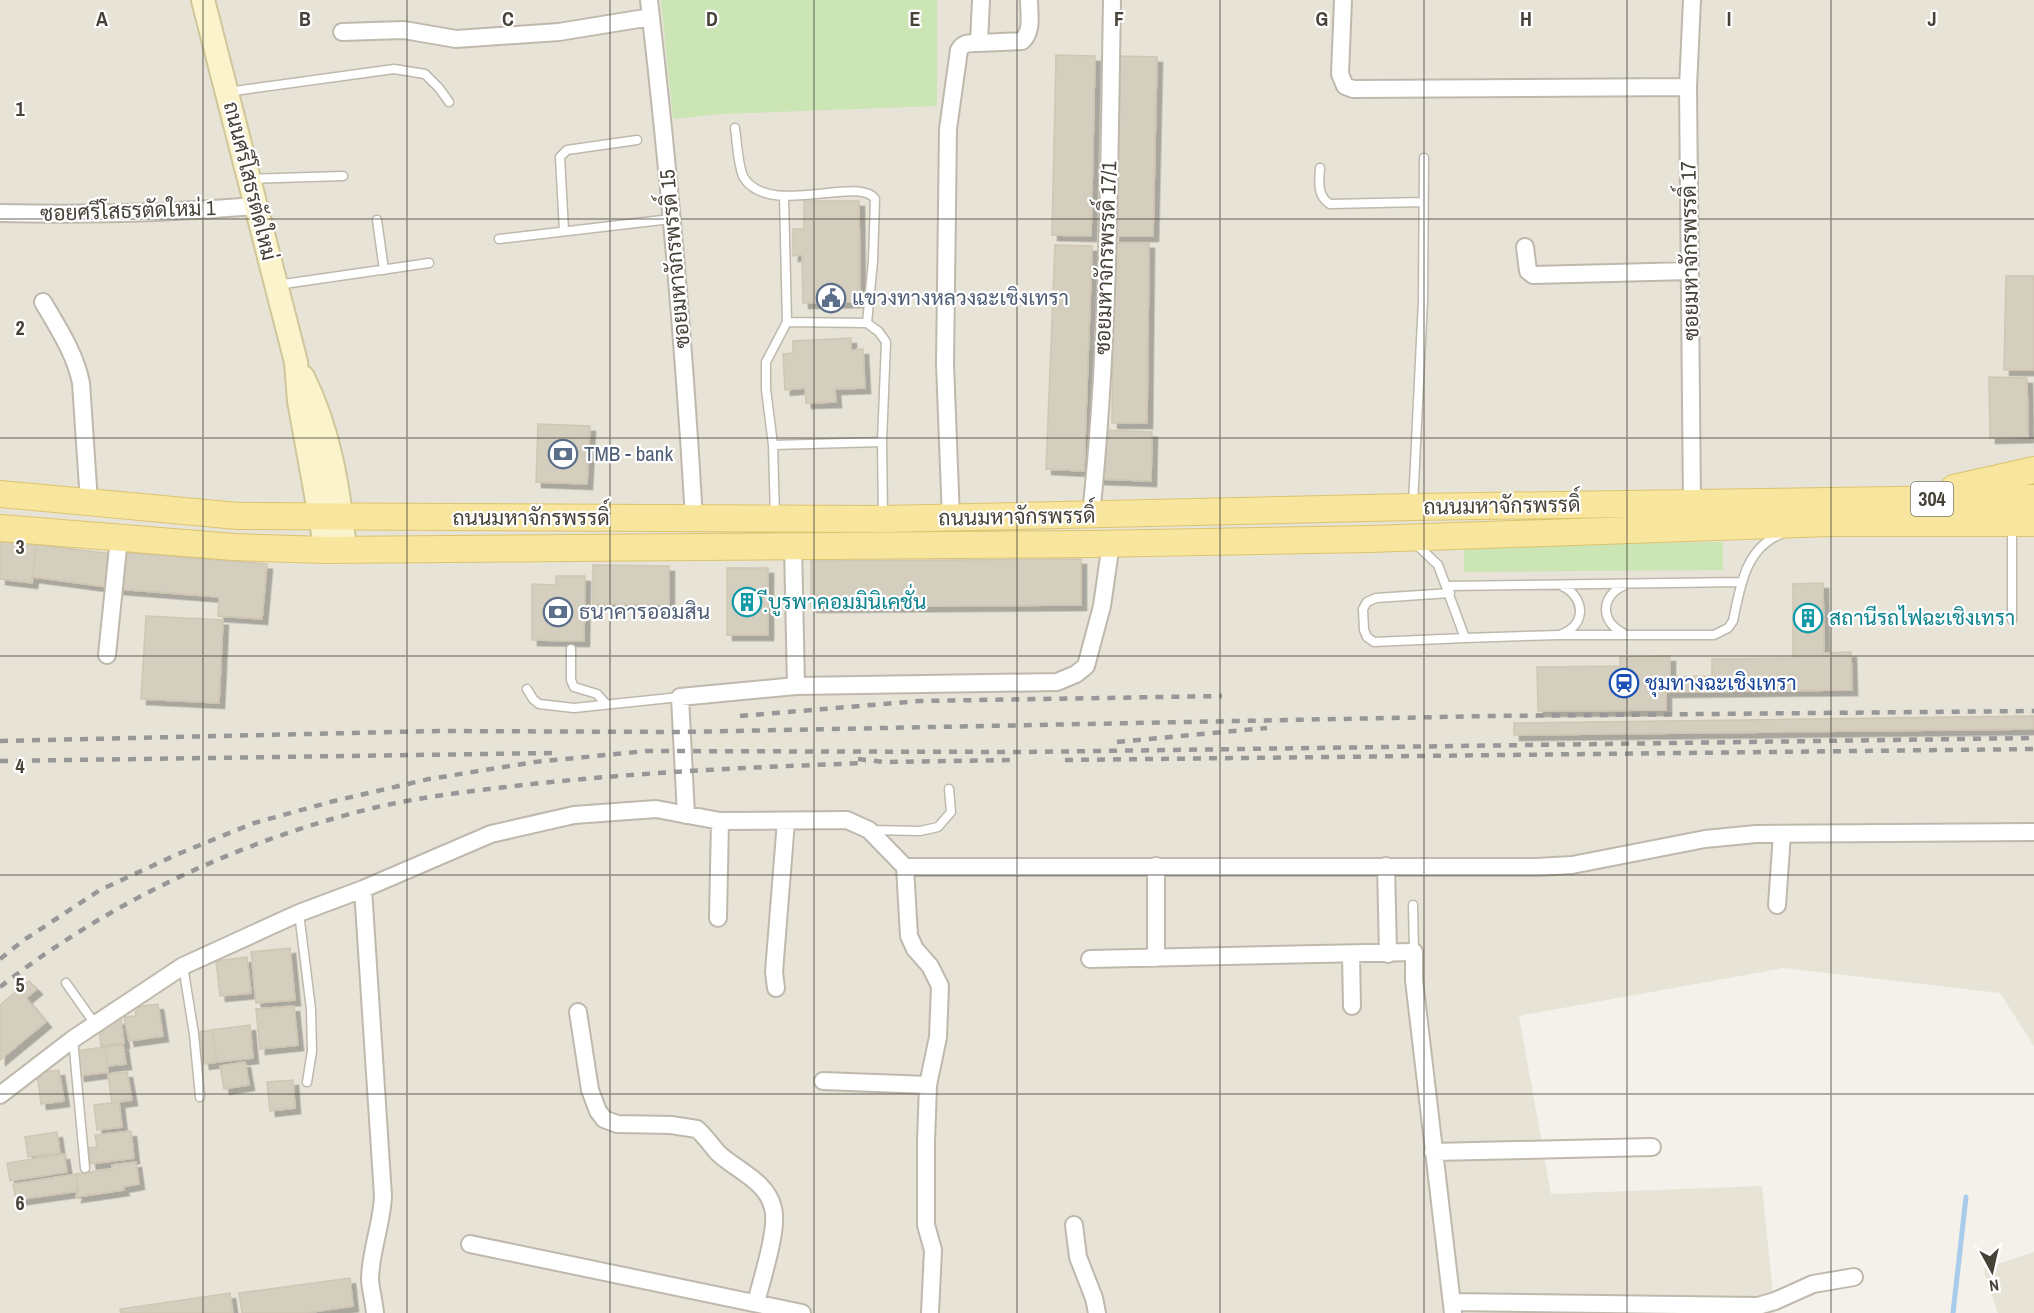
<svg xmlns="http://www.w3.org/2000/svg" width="2034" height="1313" font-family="'Archivo Narrow',Sarabun,sans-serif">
<defs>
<filter id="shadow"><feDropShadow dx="5.5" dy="5.5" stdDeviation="0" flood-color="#0004"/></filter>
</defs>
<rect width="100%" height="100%" fill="#f3f1e9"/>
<path fill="#e7e3d7" d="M0,0H2034V1046L2000,993L1784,968L1519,1016L1551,1194L1762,1186L1775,1313H0Z
M2034,1252V1313H1998L1983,1269Z"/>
<path fill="#cbe5b5" d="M661,0H937V106L721,114L673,119Z
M1723,542V570L1464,572V545Z"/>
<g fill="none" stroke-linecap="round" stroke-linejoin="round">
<path stroke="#a9cbec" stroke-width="5" d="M1953,1313L1966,1197"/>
</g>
<path fill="#d4cebf" stroke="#cfc6b3" stroke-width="1.5" filter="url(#shadow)" d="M1056,55L1095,56L1091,236L1052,235Z
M1118,56L1157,57L1153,236H1114Z
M804,201H859L860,302L803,303L802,255L793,256V229H804Z
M1114,243H1149L1147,423H1112Z
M1055,245L1092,246L1084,471L1046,469Z
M2006,276H2034V370H2004Z
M851,338V350L863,349L865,388L835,389L836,402L806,403L805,388L785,390L783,354L793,353V341Z
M1989,377L2027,378L2028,437L1990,438Z
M538,424L590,426L587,484L536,482Z
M1100,430L1152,432L1151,481L1098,479Z
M0,540L111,554L107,587L33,577L32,583L0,579Z
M0,540L36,544L32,583L0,579Z
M121,552L267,564L262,619L218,616L219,597L118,589Z
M1081,559V605L811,607V561Z
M593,565L669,566V605L593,604Z
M727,568H768V635H727Z
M556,576H585L584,641L532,640V584L556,585Z
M1823,583L1824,653L1851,652L1852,690L1666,692V710L1538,711L1537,667L1620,666V657L1670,656V677L1712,676V659L1793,658V584Z
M146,616L223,620L219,703L141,699Z
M2034,716V729L1514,735V723Z
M290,948L295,1000L256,1003L251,952Z
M247,957L251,993L220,996L216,961Z
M29,981L37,989L26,998L46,1022L0,1060V1005Z
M158,1004L163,1036L129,1041L124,1017L136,1016L135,1007Z
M294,1006L298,1045L260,1049L256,1009Z
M121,1019L124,1043L101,1046L99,1027L110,1026L109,1020Z
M250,1025L253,1058L217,1062L212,1030Z
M212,1030L217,1062L204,1064L199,1032Z
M123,1045L126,1064L108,1066L105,1047Z
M105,1047L108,1072L79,1076L76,1051Z
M245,1062L249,1085L224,1089L220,1066Z
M59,1070L64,1101L41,1104L37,1073Z
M127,1072L132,1100L112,1103L108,1074Z
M293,1080L295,1108L270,1111L267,1082Z
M119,1102L122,1127L97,1130L94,1105Z
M131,1131L134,1158L91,1164L88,1148L97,1147L95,1135Z
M57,1132L60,1153L28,1157L25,1137Z
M64,1154L67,1172L10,1181L7,1163Z
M136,1162L139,1184L122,1187L124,1190L76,1197L78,1191L76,1174L113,1169L112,1165Z
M76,1174L78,1191L16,1200L13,1184Z
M350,1278L353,1306L305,1313H242L239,1293Z
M230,1293L233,1313H121L120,1309Z"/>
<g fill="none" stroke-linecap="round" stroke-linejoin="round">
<g stroke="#beb9ac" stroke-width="11">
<path id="lane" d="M227,92L394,69L425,74L439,88L449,102
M735,128C737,141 738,168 744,178C770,218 859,175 875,199L873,261L867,323
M1320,168C1319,182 1317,196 1330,204L1423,202
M250,179L343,176
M784,197L787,322L867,323L879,332L886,342L882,442L883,517
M377,220L384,270
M564,231L560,157L567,150L637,140
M499,239L671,219
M277,285L429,263
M773,445L882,442
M1413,504L1423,300L1424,158
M775,517L773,445L766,389V362L787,322
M1415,543L1438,565L1465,638L1559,635H1714L1728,628L1733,621C1740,588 1745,548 1781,534
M1447,586L1741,582
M1562,586C1585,597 1587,624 1562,634
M1450,593L1376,598L1367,602L1363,609L1364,630L1367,637L1374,642L1465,638
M2012,620V526
M1623,633C1600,621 1600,596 1625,585
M571,649V680L574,687L597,694L605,703
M527,689L533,699L539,704L574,708L680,697
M870,830L920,831L938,827L951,812L949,789
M1413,905L1414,952
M299,913L311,1009L312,1051L307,1082
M183,966L194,1034L200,1097
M66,983L95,1024
M73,1039L85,1168"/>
</g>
<g stroke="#beb9ac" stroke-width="20">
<path id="street" d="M649,0C669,172 684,345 694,519
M1343,0L1340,74L1345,86L1353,89L1688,87
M1692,0L1688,87L1692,503
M342,32L404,30L456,39L559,32L651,17
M979,43L1022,41C1033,31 1029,14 1029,0
M0,213C85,215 171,213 256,206
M1525,247L1528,271L1533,275L1690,271
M43,302C58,328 75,353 81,383L89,502
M1091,515C1109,344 1109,172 1112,0
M951,519L945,364L948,129L959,50C964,42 970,43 979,43L981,0
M107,655L119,538
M796,686L1057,682L1076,674L1086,666L1102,606L1111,543
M686,815L680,697L796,686L793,546
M1156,866V958
M1386,866L1388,954
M905,867L909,936L915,949L930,966L940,986L938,1037L928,1085L926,1142V1225L933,1250L930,1313
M363,889L383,1196C382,1224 370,1252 370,1280C371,1291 374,1302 375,1313
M1777,905L1782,834
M718,918L720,821
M1351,955L1352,1006
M1090,959L1414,952V980L1453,1313
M776,988L774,972L786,821
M578,1012L590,1090L598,1111L604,1119L617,1124L671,1125L697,1129C705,1136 711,1145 718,1153C736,1170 767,1181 773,1208C779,1228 761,1281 756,1303
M823,1081L928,1085
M0,1095L73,1039L183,966L299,913L363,889L491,834L574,815L656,809L720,821L847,820L869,830L905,867H1537L1572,865L1705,839L1756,834L2034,832
M1433,1152L1652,1147
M1074,1225L1078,1257L1094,1298L1097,1313
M470,1244L802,1313
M1452,1302L1758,1306L1775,1301L1813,1284L1854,1277"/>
</g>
<g stroke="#d0c69b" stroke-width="26">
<path id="secondary" d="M203,0L296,362L299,401L326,550
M303,377C330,431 339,490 345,550"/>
</g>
<g stroke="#dcc46e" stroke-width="28">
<path id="primary" d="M1954,488L2034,470
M0,494L238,516L883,519L1413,507L2034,498
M0,528L234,547L326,550L1092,544L1370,539L1831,523H2034"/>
</g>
<use href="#lane" stroke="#fff" stroke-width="8"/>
<use href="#street" stroke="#fff" stroke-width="16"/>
<use href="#secondary" stroke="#fbf3cb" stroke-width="22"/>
<use href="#primary" stroke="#f8e59e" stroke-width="26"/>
<path stroke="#979797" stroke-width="4.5" stroke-dasharray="8 8" stroke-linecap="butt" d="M740,716L919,701L1222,696
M0,741L438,731L681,732L1490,716L2034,711
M1117,742L1267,728
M858,759L884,762L1011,760
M1065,760L2034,749
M0,761L553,753
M0,959L24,940L100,890L178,854L254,823L334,801L429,779L535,762L646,751L1024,752L2034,738
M0,987C109,902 239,841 373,808C424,796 480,790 532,784C643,772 754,767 866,763"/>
</g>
<path fill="none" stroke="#464238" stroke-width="1.5" stroke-opacity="0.55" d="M203,0V1313M407,0V1313M610,0V1313M814,0V1313M1017,0V1313M1220,0V1313M1424,0V1313M1627,0V1313M1831,0V1313M0,219H2034M0,438H2034M0,656H2034M0,875H2034M0,1094H2034"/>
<defs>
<g id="civic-ring" transform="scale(1.5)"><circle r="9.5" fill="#fff" stroke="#5c6f8a" stroke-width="1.5"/><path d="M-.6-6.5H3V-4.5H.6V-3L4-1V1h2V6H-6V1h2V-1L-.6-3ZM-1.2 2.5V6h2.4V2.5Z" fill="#5c6f8a"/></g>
<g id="bank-ring" transform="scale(1.5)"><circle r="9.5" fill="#fff" stroke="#5c6f8a" stroke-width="1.5"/><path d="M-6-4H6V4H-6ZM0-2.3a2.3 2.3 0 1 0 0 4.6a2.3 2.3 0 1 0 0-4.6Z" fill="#5c6f8a"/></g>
<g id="building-ring" transform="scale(1.5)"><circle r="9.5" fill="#fff" stroke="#0f9aa8" stroke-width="1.5"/><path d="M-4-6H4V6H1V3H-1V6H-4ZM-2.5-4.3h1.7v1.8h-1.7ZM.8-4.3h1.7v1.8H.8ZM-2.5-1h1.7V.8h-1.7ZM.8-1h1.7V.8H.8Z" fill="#0f9aa8"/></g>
<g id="station-ring" transform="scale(1.5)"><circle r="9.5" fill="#fff" stroke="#1a4fb4" stroke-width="1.5"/><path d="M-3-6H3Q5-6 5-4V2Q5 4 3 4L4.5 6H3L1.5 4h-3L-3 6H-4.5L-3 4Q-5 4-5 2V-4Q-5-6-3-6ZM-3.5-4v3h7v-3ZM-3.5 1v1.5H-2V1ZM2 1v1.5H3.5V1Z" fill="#1a4fb4"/></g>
</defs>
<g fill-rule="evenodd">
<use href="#civic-ring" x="831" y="298"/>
<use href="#bank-ring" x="563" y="454"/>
<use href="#building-ring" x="747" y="602"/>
<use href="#bank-ring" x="558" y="612"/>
<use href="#building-ring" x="1808" y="618"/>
<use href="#station-ring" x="1624" y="683"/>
</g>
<g text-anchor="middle" stroke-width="4.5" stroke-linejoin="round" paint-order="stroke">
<rect fill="#fff" stroke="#7e7b74" stroke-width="1.5" x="1911" y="482" width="42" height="34" rx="4.5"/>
<g font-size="20" font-weight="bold" fill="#464238">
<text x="1932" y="506">304</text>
</g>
<g font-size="21" fill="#464238" stroke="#fff">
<text transform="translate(250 181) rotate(76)" y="7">ถนนศรีโสธรตัดใหม่</text>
<text transform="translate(128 211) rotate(-2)" y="7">ซอยศรีโสธรตัดใหม่ 1</text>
<text transform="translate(1690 251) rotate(-91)" y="7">ซอยมหาจักรพรรดิ์ 17</text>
<text transform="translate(1106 258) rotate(-88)" y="7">ซอยมหาจักรพรรดิ์ 17/1</text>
<text transform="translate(675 259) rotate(-95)" y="7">ซอยมหาจักรพรรดิ์ 15</text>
<text transform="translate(1502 506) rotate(-1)" y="7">ถนนมหาจักรพรรดิ์</text>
<text transform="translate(1017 517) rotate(-1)" y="7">ถนนมหาจักรพรรดิ์</text>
<text x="531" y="525">ถนนมหาจักรพรรดิ์</text>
</g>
<g font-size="21" fill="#4e5e75" stroke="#fff" text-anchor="start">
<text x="852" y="305">แขวงทางหลวงฉะเชิงเทรา</text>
<text x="584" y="461">TMB - bank</text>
<text x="579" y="619">ธนาคารออมสิน</text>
</g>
<g font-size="21" fill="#0d838f" stroke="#fff" text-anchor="start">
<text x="768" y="609">ฺีบูรพาคอมมินิเคชั่น</text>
<text x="1829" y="625">สถานีรถไฟฉะเชิงเทรา</text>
</g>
<g font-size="21" fill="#164399" stroke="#fff" text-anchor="start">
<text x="1645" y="690">ชุมทางฉะเชิงเทรา</text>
</g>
</g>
<g font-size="20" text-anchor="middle" font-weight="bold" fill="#464238" stroke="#fff" stroke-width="4.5" stroke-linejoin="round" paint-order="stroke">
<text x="102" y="26">A</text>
<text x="305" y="26">B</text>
<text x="508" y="26">C</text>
<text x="712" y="26">D</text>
<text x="915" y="26">E</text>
<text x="1119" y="26">F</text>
<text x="1322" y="26">G</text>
<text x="1526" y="26">H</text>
<text x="1729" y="26">I</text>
<text x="1932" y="26">J</text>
<text x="20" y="116">1</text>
<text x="20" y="335">2</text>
<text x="20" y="554">3</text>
<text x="20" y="773">4</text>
<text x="20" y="992">5</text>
<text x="20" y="1210">6</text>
</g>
<g transform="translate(1992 1271) rotate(172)" stroke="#ffffff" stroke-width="4.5" paint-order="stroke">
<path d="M0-4.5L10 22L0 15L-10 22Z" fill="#464238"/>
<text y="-9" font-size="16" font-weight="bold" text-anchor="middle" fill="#464238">N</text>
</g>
</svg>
